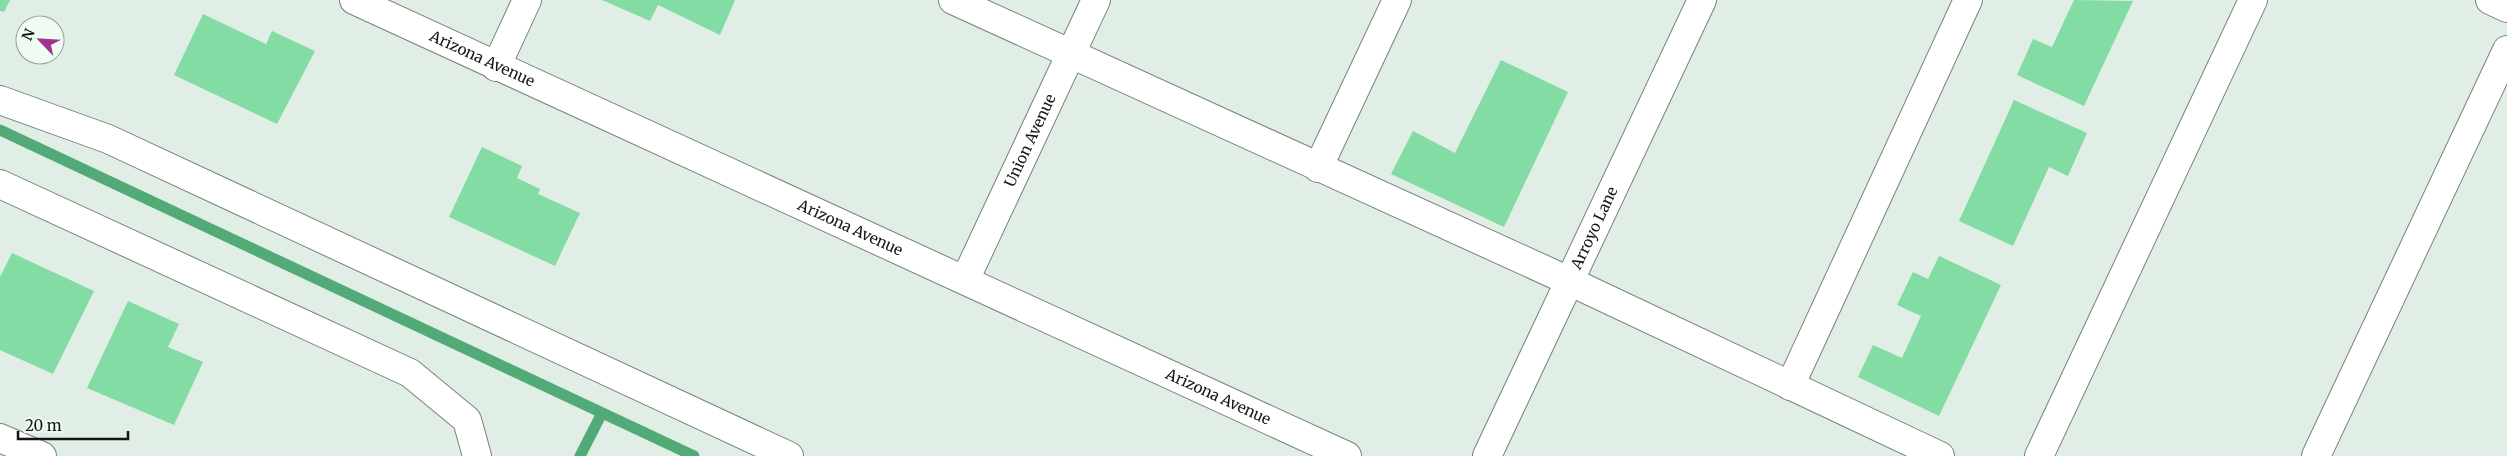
<svg xmlns="http://www.w3.org/2000/svg" width="2507" height="456" font-family="Merriweather,serif">
<rect width="100%" height="100%" fill="#e1eee5"/>
<g fill="none" stroke-linecap="round" stroke-linejoin="round">
<path stroke="#52ab77" stroke-width="11" d="M0,130L694,456
M580,456L602,413"/>
</g>
<path fill="#82dca4" d="M0,0H10L4,12L0,11Z
M602,0H735L720,35L658,5L650,21Z
M2074,0L2133,1L2084,106L2017,75L2033,39L2052,47Z
M203,14L266,44L272,31L315,51L277,124L174,75Z
M1501,60L1568,92L1504,227L1391,174L1413,131L1455,153Z
M2014,100L2087,133L2068,176L2049,167L2013,246L1959,221Z
M482,147L522,166L517,178L540,189L538,194L580,213L555,266L449,217Z
M12,253L94,291L53,374L0,350V277Z
M1939,256L2001,285L1939,416L1858,377L1873,345L1902,358L1921,316L1897,305L1913,272L1928,279Z
M128,301L179,324L168,347L203,362L174,425L87,388Z"/>
<g fill="none" stroke-linecap="round" stroke-linejoin="round">
<g stroke="#77837a" stroke-width="30">
<g id="minor">
<path id="s1" d="M354,0L1347,456"/>
<path d="M953,0L1569,281L1940,456"/>
<path d="M2490,0L2507,8"/>
<path d="M496,67L527,0"/>
<path d="M0,100L108,139L789,456"/>
<path d="M1318,168L1397,0"/>
<path d="M0,184L410,373L467,420L477,456"/>
<path id="s2" d="M965,280L1096,0"/>
<path d="M1790,386L1968,0"/>
<path d="M0,438L42,456"/>
<path id="s3" d="M1487,456L1702,0"/>
<path d="M2039,456L2253,0"/>
<path d="M2316,456L2507,50"/>
</g>
</g>
<use href="#minor" stroke="#fff" stroke-width="28"/>
</g>
<g text-anchor="middle" stroke-width="4" stroke-linejoin="round" paint-order="stroke">
<g font-size="15" fill="#131714" stroke="#eefcf2">
<text dy="5" stroke="none"><textPath href="#s1" startOffset="141">Arizona Avenue</textPath></text>
<text dy="5" stroke="none"><textPath href="#s2" startOffset="154">Union Avenue</textPath></text>
<text dy="5" stroke="none"><textPath href="#s1" startOffset="546">Arizona Avenue</textPath></text>
<text dy="5" stroke="none"><textPath href="#s3" startOffset="252">Arroyo Lane</textPath></text>
<text dy="5" stroke="none"><textPath href="#s1" startOffset="951">Arizona Avenue</textPath></text>
</g>
</g>
<g transform="translate(40 40) rotate(295)"><circle r="24" fill="#eefcf2" stroke="#96a099"/>
<path d="M0-4L9 19L0 12L-9 19Z" fill="#a2328f"/>
<text y="-8" font-size="14" font-weight="bold" text-anchor="middle" fill="#131714">N</text>
</g>
<path d="M18 431v8h110v-8" fill="none" stroke="#131714" stroke-width="2.5"/>
<text x="25" y="431" font-size="15" fill="#131714" stroke="#eefcf2" stroke-width="4" paint-order="stroke">20 m</text>
</svg>
